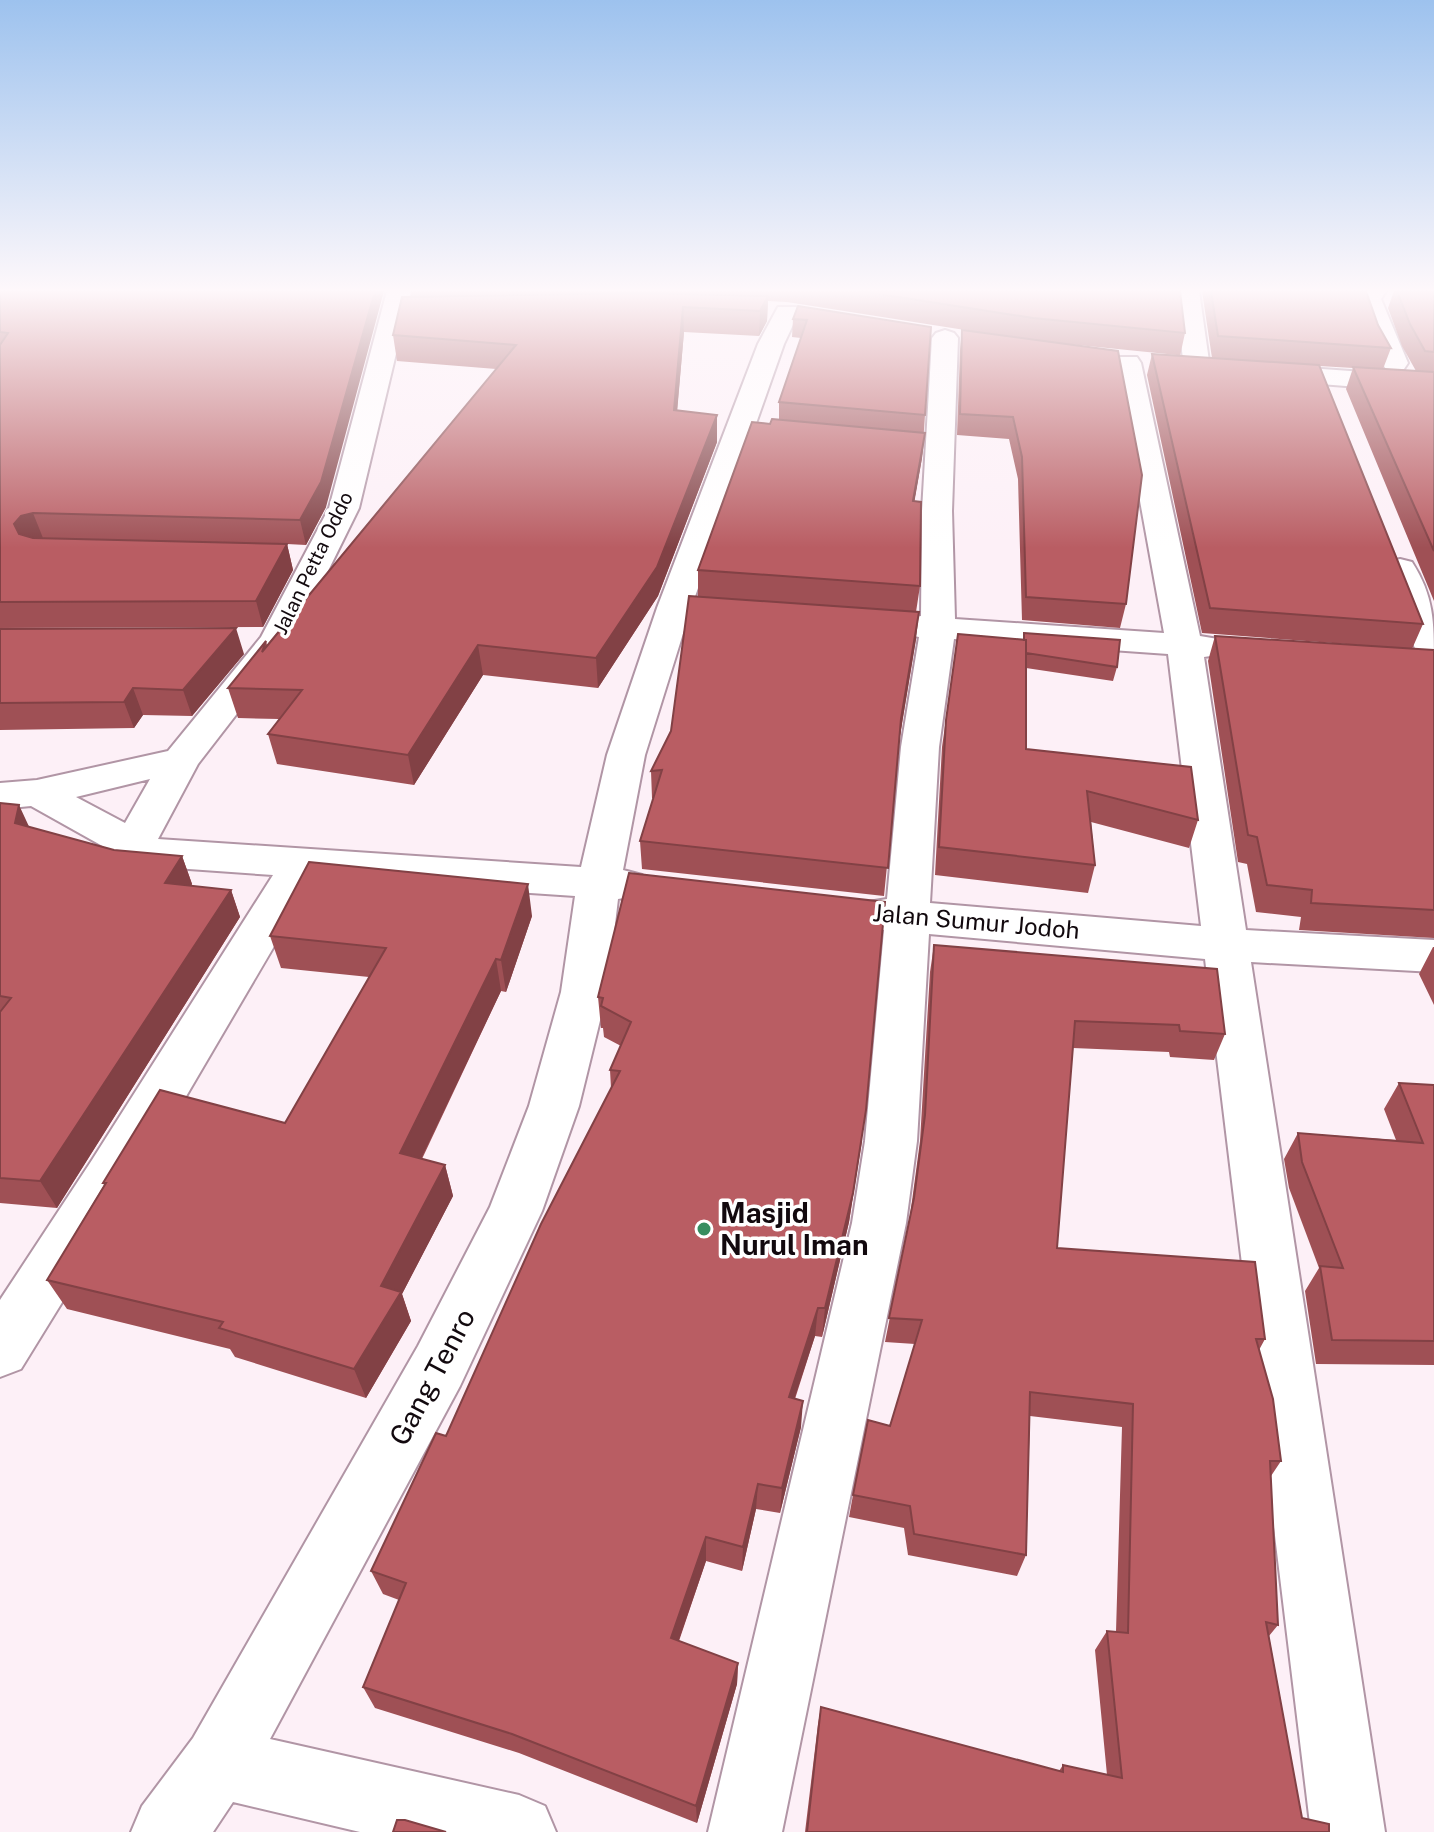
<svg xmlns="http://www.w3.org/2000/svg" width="1434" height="1832" font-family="'Public Sans',sans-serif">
<rect width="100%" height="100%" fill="#fdf0f7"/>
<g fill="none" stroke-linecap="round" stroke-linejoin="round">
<g stroke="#b195a5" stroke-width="4">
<path id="minor" d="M387,291H411L359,508L294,640L198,764L158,839L581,867L607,755L657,608L758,344L778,307H796L799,312L784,344L691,608L645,755L623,870L642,875L648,885L642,895L618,899L607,992L579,1106L542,1211L460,1386L270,1739L519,1795L545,1806L556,1832H360L233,1802L213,1832H131L142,1806L193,1738L418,1346L490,1207L529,1106L561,992L575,896L314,878L130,1192L21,1369L0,1377V1300L92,1160L273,875L146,866L131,862L31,806L0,809V783L37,780L168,751L261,637L329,508ZM150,779L125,823L76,797Z
M1175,291H1199L1210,368L1206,374H1188L1184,368Z
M1362,291H1386L1381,299L1408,363L1404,369H1386L1382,363L1357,299Z
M945,330L954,333L958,338L952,511L955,619L1164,633L1115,363L1119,357H1137L1141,363L1200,636L1224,640L1230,647L1224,654L1204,657L1246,930L1434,940V972L1251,962L1385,1832H1311L1205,959L929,934L917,1141L906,1223L782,1832H708L852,1223L865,1141L884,930L862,925L856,914L862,903L887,899L901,747L919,637L898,633L893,626L898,619L921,616L922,511L932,338L936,333ZM954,639L1168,654L1201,926L930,903L939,747Z
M1265,365L1434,377V393L1256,379L1252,373L1256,367Z
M1400,559L1412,562C1434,596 1434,622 1434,662L1422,658L1416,651L1384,569L1388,562Z"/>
</g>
<use href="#minor" fill="#fff" fill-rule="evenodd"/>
</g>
<path fill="#9f5055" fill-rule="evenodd" d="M0,291L326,507L306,545L287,544L293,570L263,627L0,628ZM43,538L232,543L41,539Z
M411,291H1180L1185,333L1180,356L1212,358L1202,291H1366L1378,325L1391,348L1383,369L1416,371L1402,346L1388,308L1394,291H1434V601L1346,389L1353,368L1319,366L1423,624L1412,649L1202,633L1147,375L1152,354L1177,355L1048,342L1126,604L1120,628L1022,620L1018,479L1009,439L957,435L960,350L962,330L1003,336L787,302L768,301L767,321L759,336L684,332L677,410L717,442L658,596L598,688L483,675L414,785L277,764L268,734L279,719L238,718L228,688L266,641L267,645L496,369L397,361L393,335L411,296Z
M798,306L925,415L922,458L914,502L920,586L916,612V639L900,736L884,896L642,869L640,841L654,798H652L651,771L671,731L698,596V570L770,424L779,419V402L801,338L792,337L793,319Z
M0,629L244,654L192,716L143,715L134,728L0,730Z
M1024,633L1117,667L1113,681L1026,668V749L1198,820L1189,848L1091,822L1095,865L1088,893L935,875L942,747L958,634L1023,640Z
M1215,636L1434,650V938L1299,930L1301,917L1256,912L1247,864L1238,862L1208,661Z
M0,803L29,827L114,850L182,856L192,884L191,886L231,890L240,917L57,1208L0,1203Z
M629,873L862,1141L849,1222L822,1337L815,1336L795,1399L801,1427L780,1513L756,1509L742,1571L706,1561L679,1641L738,1663L737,1684L697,1823L519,1753L375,1708L363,1687L399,1600L383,1594L371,1571L446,1436L611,1088L610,1070L621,1046L604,1037L603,1028H601L598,997Z
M532,916L506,992L501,991L422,1159L445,1165L453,1196L402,1294L411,1321L366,1398L235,1357L230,1349L67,1309L47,1280L104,1185L103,1183L285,1123L369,977L281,968L270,936Z
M934,945L1225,1034L1214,1060L1170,1057L1169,1052L1073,1048L1057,1248L1265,1339L1259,1350L1281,1461L1271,1476L1278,1625L1269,1636L1302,1818L1329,1832H805L818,1724L821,1707L1059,1771L1063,1765L1107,1775L1095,1650L1107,1631L1116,1632L1122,1427L1030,1416L1026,1555L1017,1576L908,1555L904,1528L849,1517L853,1495L890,1426L915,1344L885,1342L910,1216L920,1141L930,972Z
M1433,947H1434V1005L1419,974Z
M1399,1083L1434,1085V1365L1316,1364L1305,1291L1319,1268L1289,1188L1284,1159L1298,1133L1396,1140L1384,1109Z"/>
<path fill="#824145" d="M375,291H384L326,507L306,545L300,520Z
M768,296L767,321L759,336L760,311Z
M683,307L684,332L675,436L674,410Z
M717,415V442L658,596L598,688L596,658Z
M925,433L922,458L910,527L913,501Z
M33,513L43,538L31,541L25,549L14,524L21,516Z
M287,544L293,570L263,627L256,601Z
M919,612L916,639L898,747L901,719Z
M236,628L244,654L192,716L183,690Z
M478,645L483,675L414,785L408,755Z
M133,688L143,715L134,728L124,702Z
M19,805L32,833L15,823Z
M182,856L192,884L176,911L165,883Z
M528,884L532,916L506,992L501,960Z
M231,890L240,917L57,1208L40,1181Z
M496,959L501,991L409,1184L400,1153Z
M866,1110L849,1222L822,1337L825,1308Z
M445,1165L453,1196L402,1294L411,1321L366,1398L354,1369L381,1286Z
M818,1308L815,1336L786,1424L789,1397Z
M803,1401L801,1427L780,1513L782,1488Z
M758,1484L756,1509L742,1571L743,1547Z
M706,1537V1561L672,1660L671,1638Z
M738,1663L737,1684L697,1823L696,1806Z"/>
<path fill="#b95d63" stroke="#824145" stroke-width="2" d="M0,291H375L321,482L300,520L33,513L21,516L14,524L19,534L33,538L287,544L256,601L0,602V345L8,333L0,332Z
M860,291H1180L1185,333L1033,318Z
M1211,291H1366L1378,325L1391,348L1218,336Z
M1397,291H1434V352L1425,351L1410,324Z
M639,293L768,296L760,311L683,307L674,410L717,415L657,567L596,658L478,645L408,755L268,734L302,690L228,688L266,641L262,652L516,345L393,335L402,297Z
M798,306L931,327L925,415L779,402L807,320L793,319Z
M962,330L1118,351L1142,475L1126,604L1026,597L1022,457L1013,417L960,414Z
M1152,354L1319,365L1423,624L1210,608Z
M1353,367L1434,372V551Z
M772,419L925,433L913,501L921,502L920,586L698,570L752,422L770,424Z
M689,596L919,612L901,719L888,868L640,841L662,770L651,771L671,731Z
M236,628L183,690L133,688L124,702L0,703V629Z
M1024,633L1120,640L1117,667L1026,653V640H1024Z
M958,634L1026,640V749L1191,767L1198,820L1087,791L1095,865L939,847L946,720Z
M1215,636L1434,650V910L1311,903L1312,890L1267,885L1257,837L1248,835Z
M0,803L19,805L15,823L114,850L182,856L165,883L231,890L40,1181L0,1178V1012L11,998L0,996Z
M309,862L528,884L501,960L496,959L400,1153L445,1165L381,1286L401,1292L354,1369L219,1328L223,1322L47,1280L106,1183H103L160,1090L285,1123L386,948L270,936Z
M629,873L885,902L866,1110L853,1193L825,1308H818L789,1397L803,1401L782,1488L758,1484L743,1547L706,1537L671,1638L738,1663L696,1806L512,1734L363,1687L406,1583L371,1571L436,1433L446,1436L541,1224L620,1071L610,1070L631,1022L601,1006L603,998L598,997Z
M934,945L1217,969L1225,1034L1180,1031L1179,1025L1075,1021L1057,1248L1255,1262L1265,1339H1256L1273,1399L1281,1461H1270L1278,1625L1266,1622L1302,1818L1329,1824V1832H807L821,1707L1063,1772V1765L1122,1778L1107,1631L1128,1633L1133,1404L1030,1392L1026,1555L914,1534L910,1506L853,1495L868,1420L890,1426L922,1320L889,1318L914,1198L925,1115Z
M1399,1083L1434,1085V1341L1332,1340L1320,1266L1343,1268L1302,1162L1298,1133L1423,1143Z
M397,1820H405L446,1832H393Z"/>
<linearGradient id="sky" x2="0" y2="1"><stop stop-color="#9dc2ee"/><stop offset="0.53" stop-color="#fef8fb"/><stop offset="1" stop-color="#fef8fb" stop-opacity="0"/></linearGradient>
<rect width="1434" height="548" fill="url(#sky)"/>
<circle fill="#378d60" stroke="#fff" stroke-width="3" cx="704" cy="1229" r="8"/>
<g text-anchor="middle" stroke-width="7" stroke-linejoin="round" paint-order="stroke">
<g font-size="20" fill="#12090e" stroke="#fff">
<text transform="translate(313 563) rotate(-64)" y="7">Jalan Petta Oddo</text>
</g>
<g font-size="24" fill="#12090e" stroke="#fff">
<text transform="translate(976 922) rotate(5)" y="8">Jalan Sumur Jodoh</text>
</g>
<g font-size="28" font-weight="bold" fill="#12090e" stroke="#fff" text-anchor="start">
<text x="720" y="1223">Masjid<tspan x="720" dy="32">Nurul Iman</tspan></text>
</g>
<g font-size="28" fill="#12090e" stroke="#fff">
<text transform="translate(432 1377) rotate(-62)" y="10">Gang Tenro</text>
</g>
</g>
</svg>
